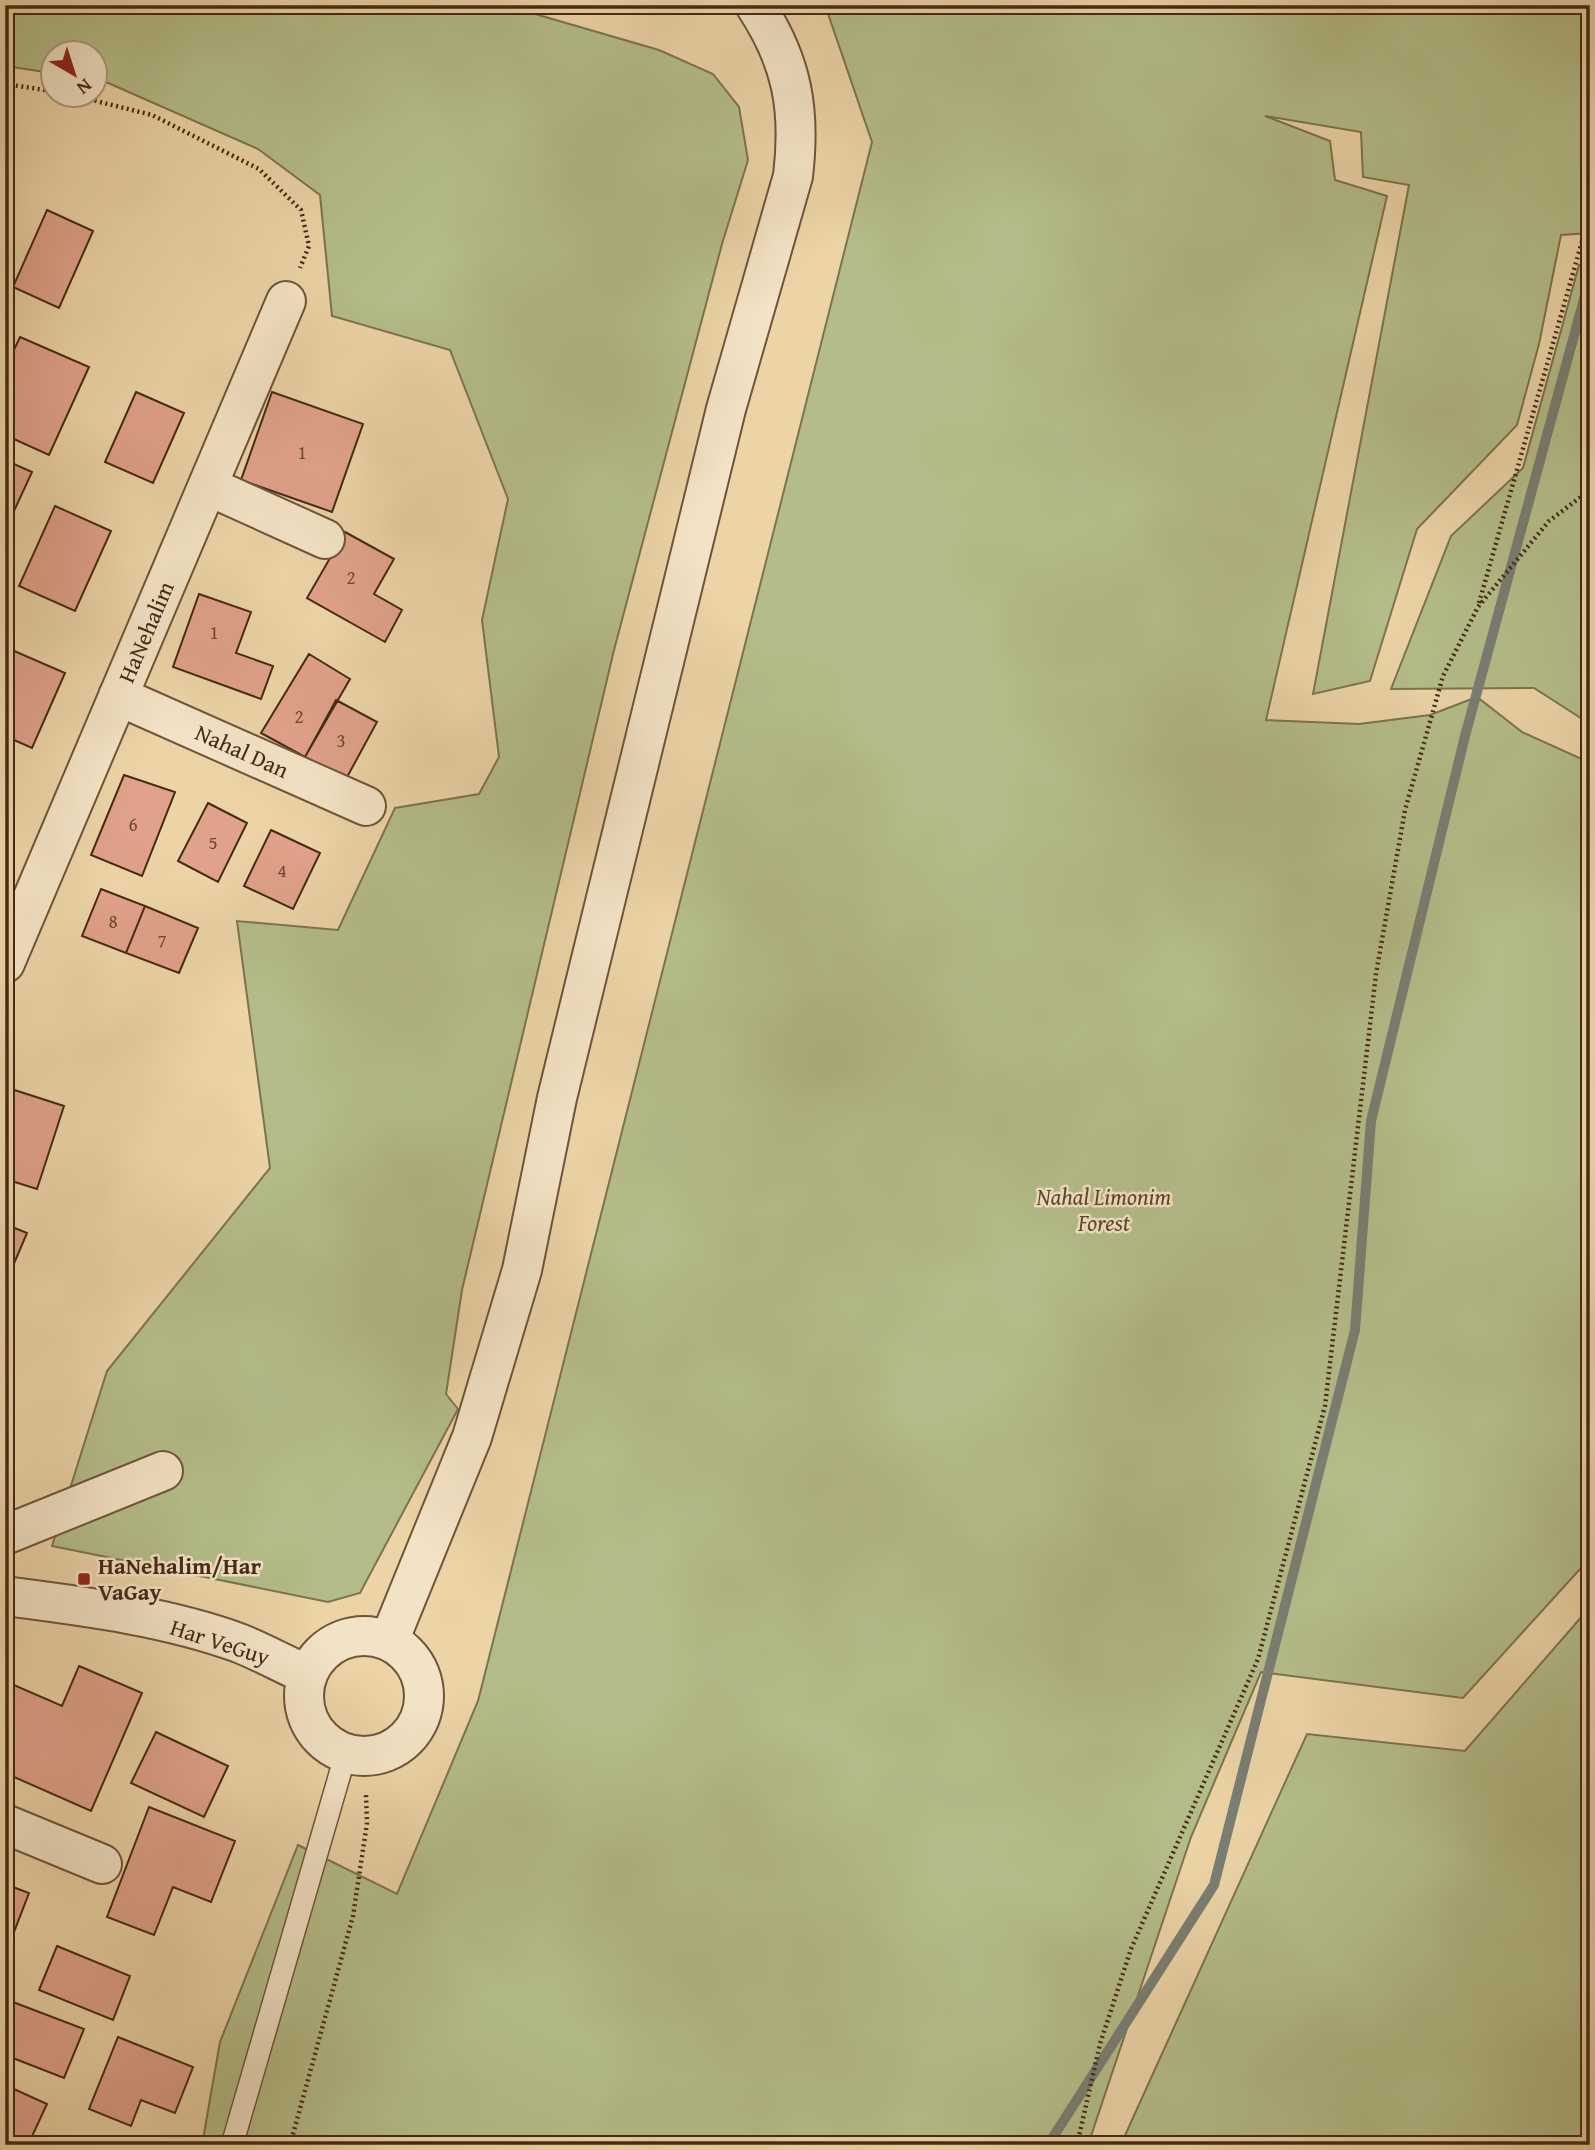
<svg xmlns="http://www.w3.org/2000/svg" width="1595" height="2150" font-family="'Gentium Book Plus',serif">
<rect width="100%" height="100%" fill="#ecd4a7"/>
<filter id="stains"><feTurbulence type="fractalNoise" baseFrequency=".00286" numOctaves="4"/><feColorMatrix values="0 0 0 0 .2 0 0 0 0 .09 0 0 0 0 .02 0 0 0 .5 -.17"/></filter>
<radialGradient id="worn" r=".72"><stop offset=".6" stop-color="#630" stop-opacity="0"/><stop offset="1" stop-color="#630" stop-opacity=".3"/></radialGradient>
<path fill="#b4bd89" stroke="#7d734f" stroke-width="2" d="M5,5H504L659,50L713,74L739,107L748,160L722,244L614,650L462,1290L446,1394L458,1409L360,1593L328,1602L52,1546L107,1371L270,1168L237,921L338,930L395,808L479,794L499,757L482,620L508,499L450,350L332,316L320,195L258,149L106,82L95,80L94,52H52V73L5,66Z
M825,5H1590V233L1561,235L1539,344L1517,425L1417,529L1370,681L1313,694L1409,185L1363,177L1361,132L1265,116L1330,141L1335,180L1387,196L1266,720L1359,724L1430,715L1477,697L1522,732L1584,760L1590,765V1558L1463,1698L1261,1672L1191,1837L1088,2145H202L220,2042L298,1845L397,1894L478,1701L872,142Z
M1579,265H1590V724L1534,688L1391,689L1451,536L1523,468Z
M1590,1607V2145H1149L1122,2142L1307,1734L1465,1751Z"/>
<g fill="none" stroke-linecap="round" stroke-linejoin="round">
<path stroke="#7a7e73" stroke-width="10" d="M1048,2145L1214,1885L1355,1330L1371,1121L1465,736L1590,277"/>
</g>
<path fill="#e0a28a" stroke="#462915" stroke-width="2" d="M47,210L93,231L59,308L13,287Z
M20,337L89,367L49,455L5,435V369Z
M136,392L184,413L153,483L105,462Z
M272,392L363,424L332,512L241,480Z
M5,460L32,472L8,524L5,523Z
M55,506L111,531L75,611L19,586Z
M345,532L394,559L374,594L402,610L385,642L307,598Z
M199,594L251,612L236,653L273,666L261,699L173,667Z
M5,647L65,673L32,748L5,736Z
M309,654L350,679L305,757L261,733Z
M336,700L377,722L346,779L305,757Z
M124,775L175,792L142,876L91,855Z
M208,803L247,823L218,882L178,861Z
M271,830L320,853L293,909L244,886Z
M101,889L145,906L126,953L82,936Z
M145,906L198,928L179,973L126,953Z
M5,1087L64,1106L37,1189L5,1179Z
M5,1224L27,1233L7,1280H5Z
M79,1666L142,1693L91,1811L5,1773V1704L14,1685L62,1706Z
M156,1732L228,1766L204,1817L131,1783Z
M149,1807L235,1841L211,1902L173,1887L154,1935L107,1917Z
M5,1884L29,1893L7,1950L5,1949Z
M57,1946L130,1976L113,2020L39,1990Z
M5,1999L84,2029L64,2078L5,2055Z
M118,2037L193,2067L175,2113L141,2100L131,2126L89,2109Z
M5,2085L47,2104L28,2145H5Z"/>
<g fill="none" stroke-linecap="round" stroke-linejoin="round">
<g stroke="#70543a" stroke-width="24">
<path id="service" d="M232,2145L346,1753"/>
</g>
<g stroke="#70543a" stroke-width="42">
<path id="minor" d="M208,486L325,539
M118,696L366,806
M5,963L286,301
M5,1535L163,1471
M389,1641L472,1437L522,1270L557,1098L726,409L793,176C801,109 792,61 755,5
M5,1824L102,1864"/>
</g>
<g stroke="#70543a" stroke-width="42">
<path id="tertiary" d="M5,1596C82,1606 165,1616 239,1643C262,1652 285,1665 308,1675
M304 1696a60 60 0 1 1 120 0a60 60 0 1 1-120 0Z"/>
</g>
<path stroke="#462915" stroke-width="4.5" stroke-dasharray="2 3.5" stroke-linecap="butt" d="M5,84L52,91
M68,94L152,115L259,169L301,210L309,246L300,268
M1479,603L1585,231L1590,225
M290,2145L353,1916L367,1823L366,1795
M1077,2145L1100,2044L1131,1949L1258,1659L1325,1406L1376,974L1405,810L1443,676L1478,607L1549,521L1590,490"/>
<use href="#service" stroke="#f3e3c6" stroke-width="21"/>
<use href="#minor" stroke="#f3e3c6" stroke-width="38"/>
<use href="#tertiary" stroke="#f3e3c6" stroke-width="38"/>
</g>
<rect fill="#8f2418" stroke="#f3e3c6" stroke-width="2.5" x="77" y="1572" width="14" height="14" rx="3.5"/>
<g text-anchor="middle" stroke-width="5" stroke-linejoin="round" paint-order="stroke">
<g font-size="19" fill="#6c4732">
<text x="302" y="459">1</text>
<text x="351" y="584">2</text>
<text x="214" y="639">1</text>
<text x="299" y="723">2</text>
<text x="341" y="747">3</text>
<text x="133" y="831">6</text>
<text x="213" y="849">5</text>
<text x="282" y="877">4</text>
<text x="113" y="928">8</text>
<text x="162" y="947">7</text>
</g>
<g font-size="23" fill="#462915" stroke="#f3e3c6">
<text transform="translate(146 632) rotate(-67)" y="8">HaNehalim</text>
<text transform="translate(242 751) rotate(24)" y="8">Nahal Dan</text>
<text transform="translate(220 1642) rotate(18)" y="8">Har VeGuy</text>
</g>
<g font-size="23" font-style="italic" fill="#5c472c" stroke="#f3e3c6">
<text x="1104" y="1205">Nahal Limonim<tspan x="1104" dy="26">Forest</tspan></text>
</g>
<g font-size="23" font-weight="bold" fill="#462915" stroke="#f3e3c6" text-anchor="start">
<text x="98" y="1574">HaNehalim/Har<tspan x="98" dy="26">VaGay</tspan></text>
</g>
</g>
<rect width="1595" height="2150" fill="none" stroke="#ecd4a7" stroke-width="28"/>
<rect x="7" y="7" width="1581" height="2136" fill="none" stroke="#462915" stroke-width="3.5"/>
<rect x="14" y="14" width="1567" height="2122" fill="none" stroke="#462915" stroke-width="2"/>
<g transform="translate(74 74) rotate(141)"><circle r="33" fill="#f3e3c6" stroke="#ae997f" stroke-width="2"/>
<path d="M0-5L12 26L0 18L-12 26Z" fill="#8f2418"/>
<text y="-10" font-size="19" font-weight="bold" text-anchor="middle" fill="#462915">N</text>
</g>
<rect width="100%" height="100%" filter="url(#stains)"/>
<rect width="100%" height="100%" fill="url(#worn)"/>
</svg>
